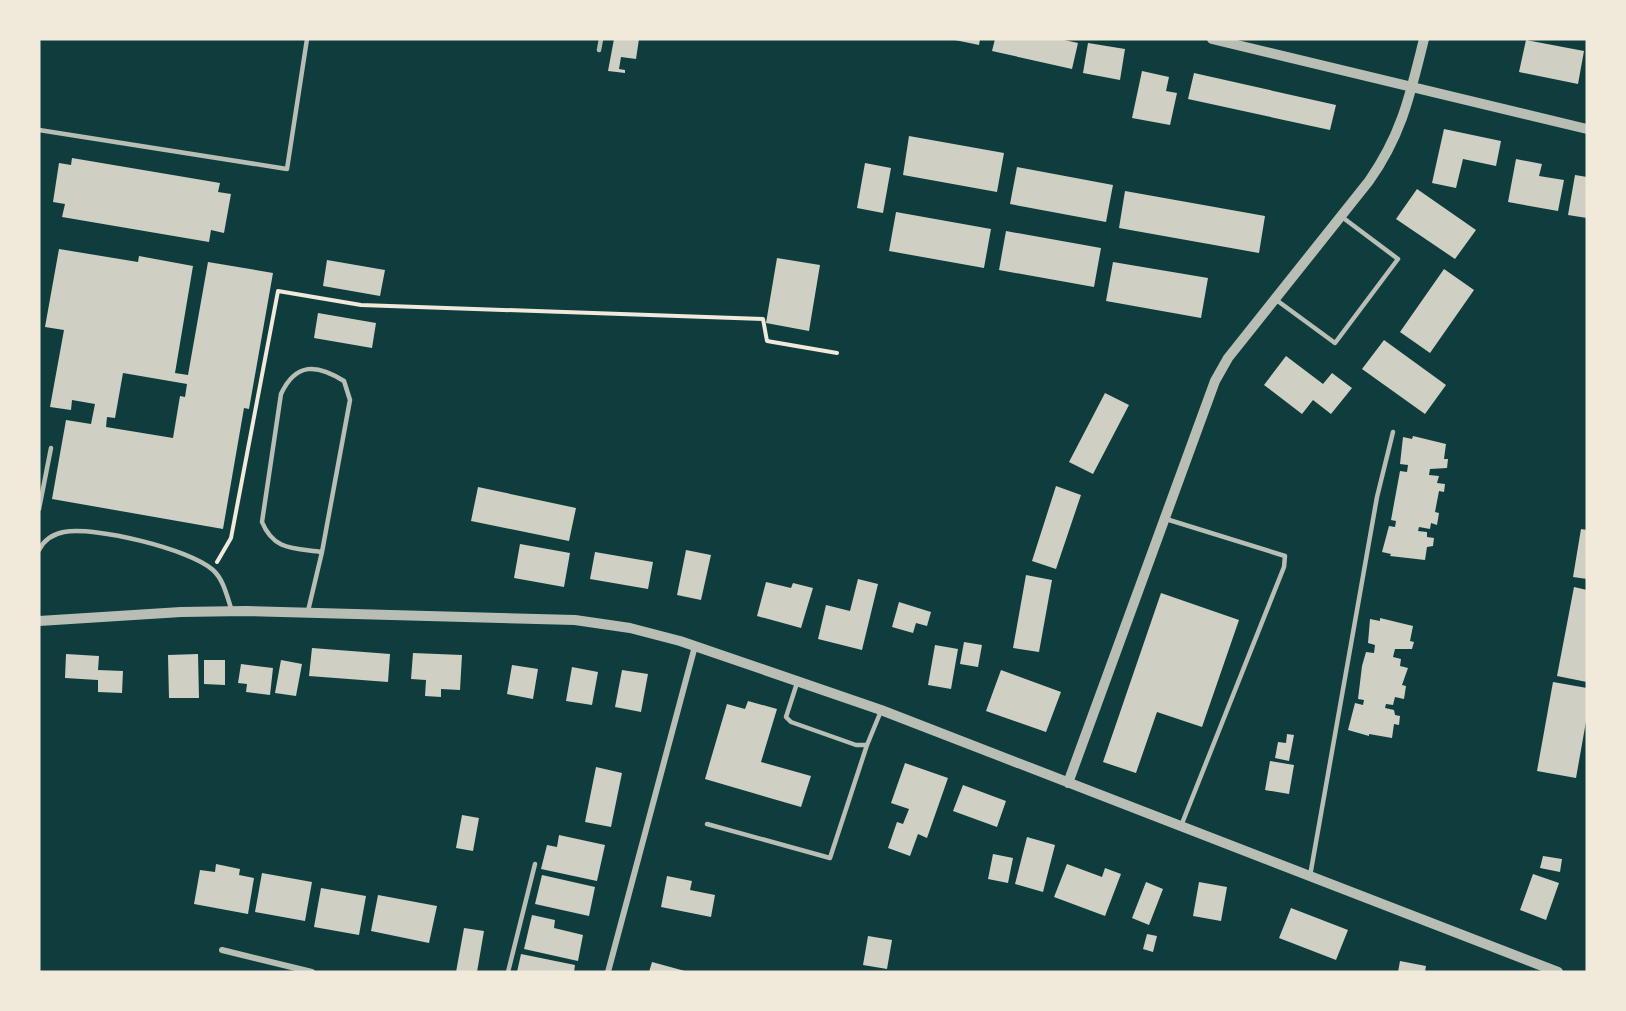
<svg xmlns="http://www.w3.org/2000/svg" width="1626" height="1011" font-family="'Libre Baskerville',serif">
<rect width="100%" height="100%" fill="#0f3d3e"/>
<path fill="#cfcfc3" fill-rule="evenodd" d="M614,39H639L636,59L621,57L619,69L625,70V73L608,71Z
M950,39H980L979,45Z
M995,39H1060L1078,43L1072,69L992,51Z
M1526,40L1584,51L1578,84L1519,72Z
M1088,43L1125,49L1120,80L1083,73Z
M1142,71L1169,77L1166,91L1177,93L1170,125L1132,118Z
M1194,73L1336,105L1330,130L1188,99Z
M1444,129L1501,141L1496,166L1463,159L1456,188L1432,183Z
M909,136L1004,153L997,192L903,175Z
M72,158L220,183L218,192L231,194L224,233L211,230L209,242L62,217L65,204L53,202L59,163L71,165Z
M1516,159L1542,164L1539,176L1564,180L1558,211L1508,202Z
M865,163L891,168L883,213L857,208Z
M1017,167L1113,185L1106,222L1010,204Z
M1575,175L1587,177V218L1568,215Z
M1417,189L1476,230L1455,259L1396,219Z
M1125,191L1265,216L1259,253L1119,228Z
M896,212L991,229L984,268L889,251Z
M1006,231L1101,248L1094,287L999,270Z
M59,249L138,262L139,256L193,266L175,373L188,375L208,262L273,273L249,409L244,408L223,529L52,499L66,420L91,424L95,404L72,400L71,410L50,407L64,330L45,327ZM123,373L187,384L185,397L180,396L173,438L106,427L107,417L115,418Z
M777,258L820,265L809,331L766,323Z
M327,260L385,270L380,296L323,286Z
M1113,262L1208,278L1201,318L1106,301Z
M1444,269L1474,290L1430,353L1400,332Z
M318,313L376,323L372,348L314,338Z
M1384,340L1446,385L1425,414L1362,369Z
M1286,356L1323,384L1332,373L1352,388L1331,414L1313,400L1302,414L1264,385Z
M1105,393L1129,405L1093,474L1069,462Z
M1413,436L1446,444L1444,459H1448L1447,468L1430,469L1429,475L1439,476L1437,483L1445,484L1444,492L1439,491L1435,512L1439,513L1437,525L1431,523L1430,529L1419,527L1418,531L1427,532V537L1434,538L1433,546L1427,547L1425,560L1390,556L1391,554L1382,552L1389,526L1395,527L1396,521L1391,520L1400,471L1407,472L1408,465L1400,464L1403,437L1412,439Z
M1056,486L1081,495L1056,569L1032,561Z
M478,487L576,508L569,541L471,521Z
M1581,529L1587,530V579L1573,577Z
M520,544L570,553L564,587L514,578Z
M686,550L711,555L701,600L677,595Z
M595,552L653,562L648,589L590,579Z
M1026,575L1052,580L1039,652L1013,648Z
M858,579L878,584L862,650L818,639L826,605L850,611Z
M766,582L791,588L793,583L813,588L801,628L757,616Z
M1574,587L1587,590V682L1557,676Z
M1161,593L1239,620L1202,727L1157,712L1136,773L1103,762Z
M899,602L931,612L927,626L916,623L913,633L892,627Z
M1380,618L1413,626L1410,641L1414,642L1412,649H1395L1393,657L1401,659L1400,666L1408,668L1402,685L1406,686L1404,699L1395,697L1393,705L1386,704L1385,708L1394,710L1395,715L1400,716L1399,725L1394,724L1392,738L1369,734V736L1348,730L1355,703L1363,705L1364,700L1358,699L1362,666L1366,652L1374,653L1375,645L1368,643L1370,619L1380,621Z
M964,642L982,645L978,667L960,664Z
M935,645L958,649L951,689L928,685Z
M312,648L390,654L388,682L309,676Z
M413,653L462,655L460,690L441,689V697L425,696L426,680L411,679Z
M66,654L99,656L98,670L123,671L122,693L98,692V680L65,678Z
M198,654L199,698H169L168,655Z
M204,660H225V685L204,684Z
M281,660L302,664L296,696L275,693Z
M241,664L273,668L270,695L246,692L247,684L238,683Z
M512,665L538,669L533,699L507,694Z
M572,667L598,672L592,705L566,701Z
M622,670L648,674L641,712L615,707Z
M1001,670L1061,692L1046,732L986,711Z
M1553,682L1587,688V716L1576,778L1537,771Z
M748,701L777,709L761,762L811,776L801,807L705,779L727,704L745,709Z
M1287,734L1294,735L1289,761L1275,758L1278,742L1286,743Z
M1270,761L1294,765L1289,794L1265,790Z
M905,763L948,778L927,838L918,834L910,856L888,848L897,822L903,824L909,809L891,803Z
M596,767L622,773L611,827L585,822Z
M963,785L1006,801L997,827L953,811Z
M462,815L479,818L473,851L456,848Z
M559,835L605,845L597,881L541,869L547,845L557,847Z
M1027,837L1055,845L1043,892L1015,884Z
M993,854L1013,858L1008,883L988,879Z
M1543,856L1562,859L1560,872L1540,868Z
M216,864L240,869L239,875L254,878L248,914L194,904L200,870L215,872Z
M1067,864L1102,877L1105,868L1121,874L1105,916L1054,897Z
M262,873L312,882L305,921L255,912Z
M1533,874L1559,883L1546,920L1520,910Z
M542,875L595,887L589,916L535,904Z
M667,876L692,881L690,890L715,895L711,917L661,907Z
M1146,882L1163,889L1149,925L1132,918Z
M1199,882L1227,887L1221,921L1193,916Z
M321,888L366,896L359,935L314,927Z
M378,895L437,906L429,943L371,931Z
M1291,908L1348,930L1336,960L1279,938Z
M532,915L555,920L554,928L583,935L578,961L524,949Z
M464,928L484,931L477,972H456Z
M1147,934L1157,936L1153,952L1143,949Z
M868,936L892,940L887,969L863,965Z
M521,954L575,965L574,972H517Z
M1400,961L1426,966L1425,972H1398Z
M652,962L685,971V972H649Z"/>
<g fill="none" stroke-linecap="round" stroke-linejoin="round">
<path stroke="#f1e9da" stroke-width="4" d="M217,562L231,538L278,291L361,305L763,319L767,341L837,353"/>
<path stroke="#b8beb3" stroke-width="4.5" d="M599,50L601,39
M39,130L287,169L307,39
M1275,299L1335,343L1398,259L1342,217
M39,509L51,448
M1166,519L1285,556L1284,567L1181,826
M39,550C44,540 53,534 64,532C94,526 190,549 213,570C224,580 227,597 232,611
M308,611L322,552L350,400L344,381C317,364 296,362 281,394L262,522C274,551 294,548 322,552
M797,683L786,717L791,722L856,745H867L881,711
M707,824L830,858L867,745
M1310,876L1377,497L1393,432
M508,972L535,864"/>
<path stroke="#b8beb3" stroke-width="6" d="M222,950L312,972
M608,972L695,646"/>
<path stroke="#b8beb3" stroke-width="10" d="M1212,39L1587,129
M39,621L181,612L246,611L575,620L630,628L680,641L881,710L1558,972
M1068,783L1215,381L1228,358L1369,181C1402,134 1410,95 1424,39"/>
</g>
<rect width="1626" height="1011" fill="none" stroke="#f1e9da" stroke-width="81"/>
</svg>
